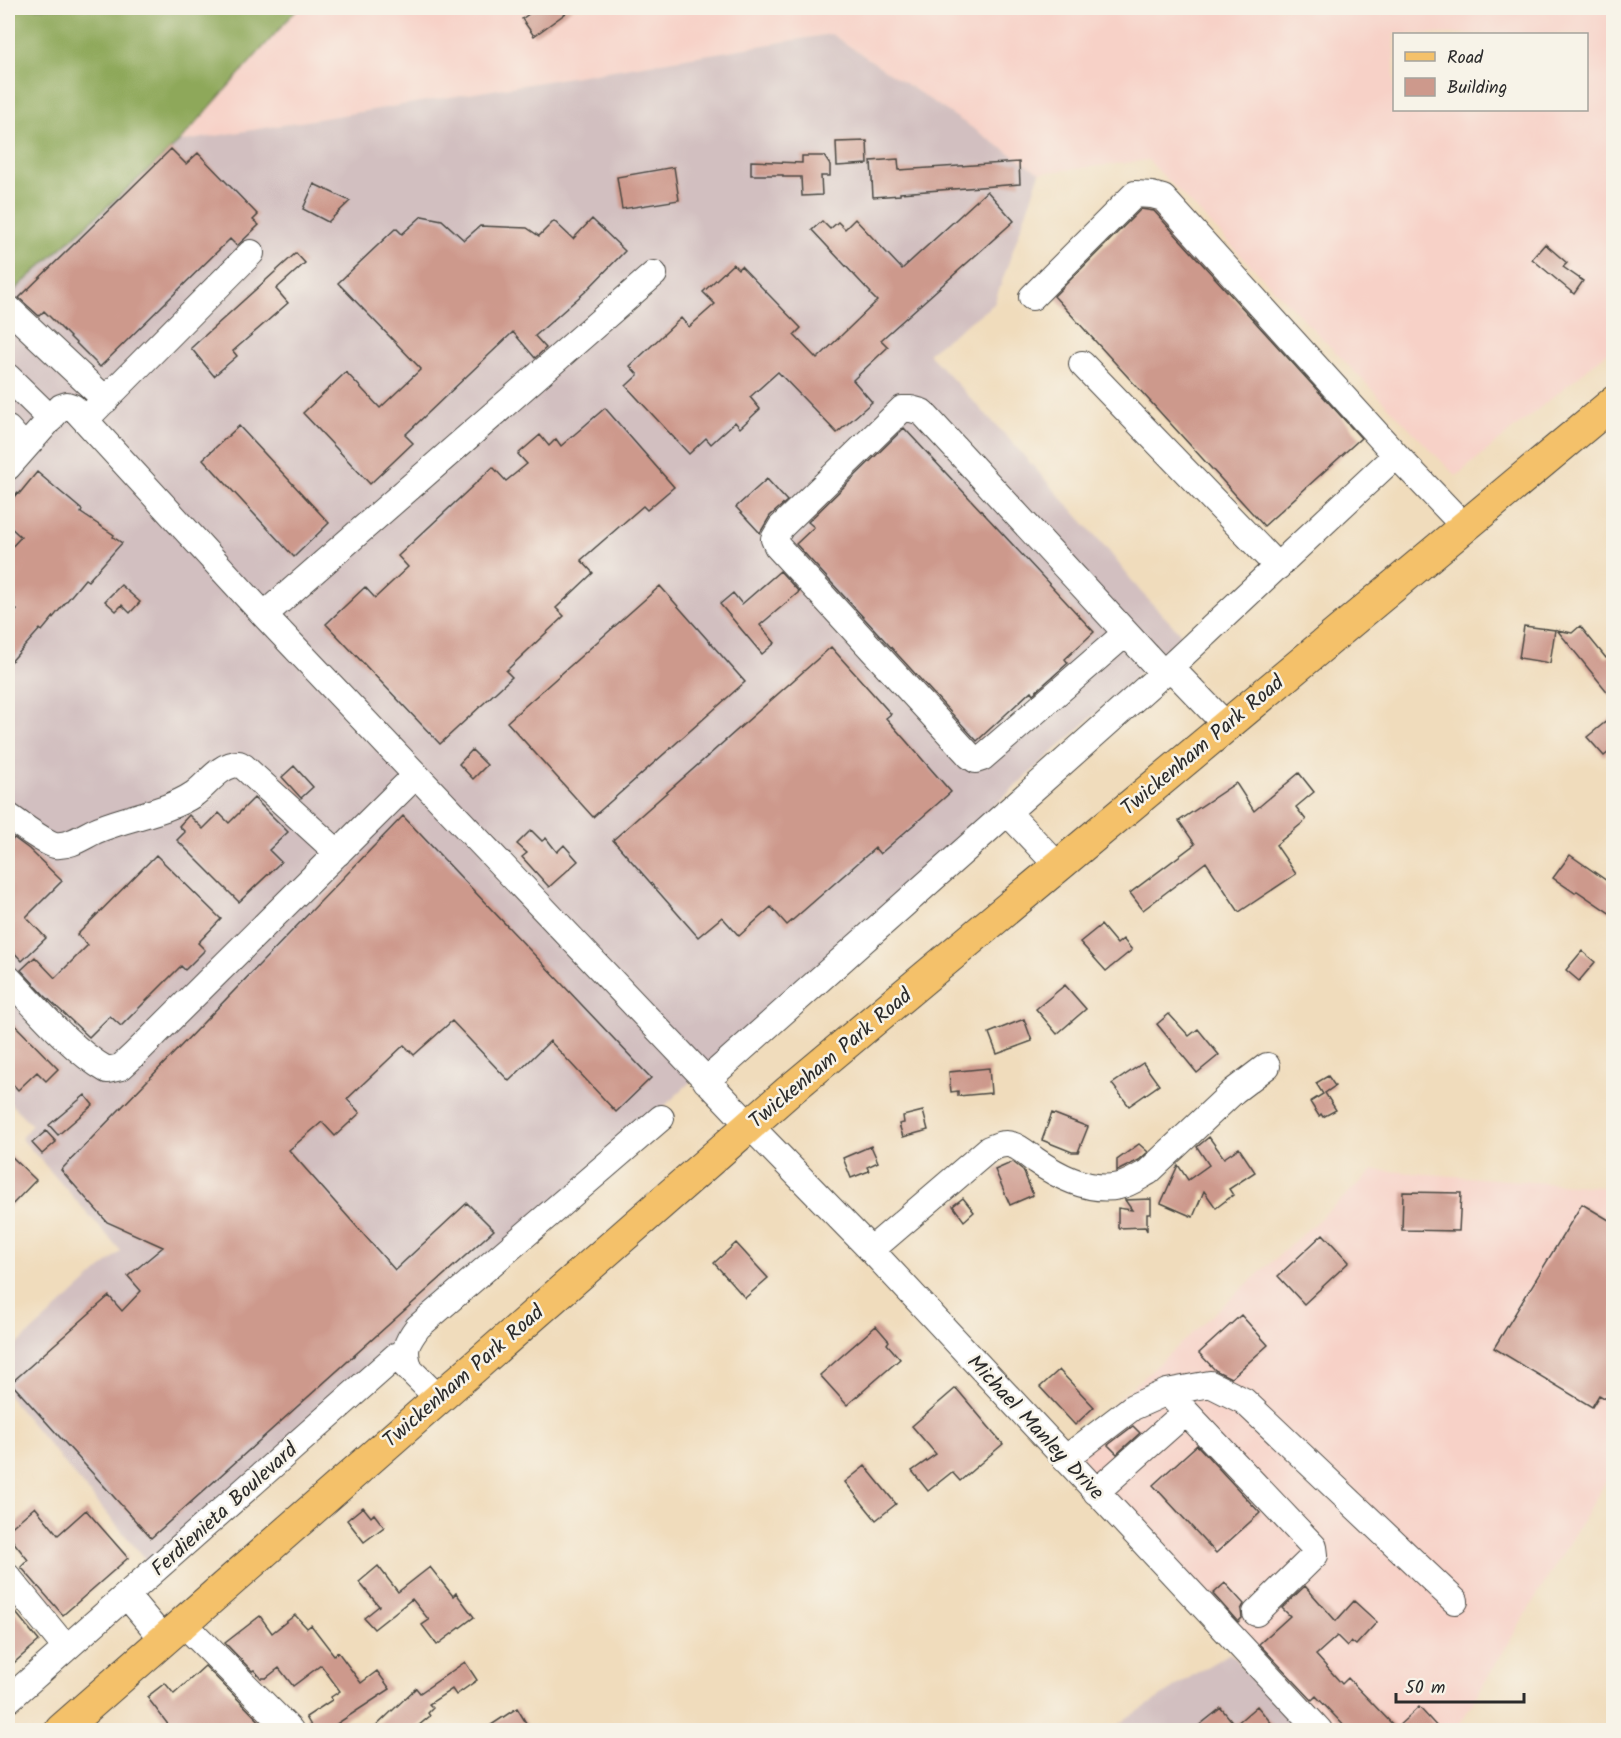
<svg xmlns="http://www.w3.org/2000/svg" width="1621" height="1738" font-family="Kalam,sans-serif">
<rect width="100%" height="100%" fill="#f7f3e8"/>
<filter id="ink" filterUnits="userSpaceOnUse"><feTurbulence type="fractalNoise" baseFrequency=".0167" numOctaves="2"/><feDisplacementMap in="SourceGraphic" scale="12" xChannelSelector="R" yChannelSelector="G"/><feConvolveMatrix kernelMatrix="1 2 1 2 8 2 1 2 1" color-interpolation-filters="sRGB"/></filter>
<filter id="wash" filterUnits="userSpaceOnUse"><feTurbulence type="fractalNoise" baseFrequency=".008" numOctaves="4" result="noise"/><feDisplacementMap in="SourceGraphic" scale="24" xChannelSelector="R" yChannelSelector="G"/><feGaussianBlur stdDeviation="1.35" result="paint"/><feColorMatrix in="noise" values="0 0 0 0 0 0 0 0 0 0 0 0 0 0 0 0 0 1.4 0 .05"/><feComposite in="paint" operator="in"/></filter>
<g filter="url(#wash)">
<rect width="100%" height="100%" fill="#f0dcbc"/>
<path fill="#f7d1c7" fill-rule="evenodd" d="M298,8H1613V348L1456,476L1148,160L1040,173L831,34L179,142ZM1394,34H1586V110H1394Z
M1374,1170L1613,1188V1470L1456,1730H1324L1062,1450Z"/>
<path fill="#d2bfc0" d="M831,34L1040,173L994,304L928,353L1008,438L1108,550L1140,591L1182,635L700,1073L396,1356L155,1571L8,1396V1353L121,1251L21,1138L32,1125L8,1101V296L179,142Z
M1230,1653L1300,1730H1110L1198,1672Z"/>
<path fill="#8ea85a" stroke="#5c6a42" stroke-width="1.5" d="M8,8H298L179,142L8,296Z"/>
<g id="blocks">
<path fill="#cd998c" d="M537,8H573L534,36L522,19Z
M867,141L868,164L837,166L836,142Z
M171,149L186,164L198,153L258,215L253,220L259,225L237,246L230,239L100,367L44,311L39,316L19,298Z
M802,156H824L830,165V176H821L822,195L802,196L801,177H783V175H751V161L802,163Z
M898,159L899,170L1019,162L1020,184L900,193V195L873,197L871,161Z
M674,167L679,200L622,209L617,177Z
M314,184L350,201L328,222L303,209Z
M987,191L1014,221L881,340L888,347L853,380L872,402L837,433L778,372L750,397L760,409L740,428L735,422L711,444L706,438L689,454L626,386L638,375L630,366L681,318L689,327L715,304L703,292L733,264L738,269L741,266L801,328L794,335L817,359L877,301L870,294L871,293L812,230L822,221L830,229L838,222L845,229L855,219L902,269Z
M1141,209L1154,211L1361,438L1264,526L1054,296Z
M422,216L442,220L464,240L480,226L527,228L539,236L554,221L573,239L592,219L625,251L585,292L535,336L546,348L535,358L513,332L405,435L413,443L370,484L303,413L346,372L380,408L421,369L338,283L396,228L402,234Z
M1545,244L1567,263L1563,267L1583,281L1574,294L1532,259Z
M296,253L305,263L276,289L288,303L233,351L237,356L214,376L191,348Z
M605,408L674,487L647,510L643,506L581,560L593,573L556,608L564,616L506,671L512,677L440,744L326,624L365,587L375,598L408,567L398,556L493,467L506,481L527,464L518,454L540,435L549,446L556,439L561,446Z
M239,426L329,523L294,557L203,459Z
M904,428L1094,632L1065,659L1068,663L1033,694L1031,691L977,741L796,544L814,527L808,522Z
M37,472L82,510L81,513L114,535L113,537L122,543L88,581L85,579L42,631L40,629L8,665V621L17,610L8,602V551L21,537L8,525V505L17,493L19,494Z
M767,479L787,501L770,516L760,533L736,507Z
M780,571L799,592L760,625L775,643L762,654L720,604L733,593L742,604Z
M121,585L140,602L130,613L122,605L116,611L105,601Z
M660,586L745,682L593,817L507,722Z
M1524,626L1555,630L1550,663L1519,658Z
M1580,626L1606,658L1614,653V700L1557,630L1572,633Z
M831,647L891,714L886,718L951,792L880,854L875,848L787,925L771,907L739,936L722,917L698,937L613,840Z
M1614,715V748L1604,756L1587,737Z
M472,750L487,765L473,779L459,764Z
M294,766L313,787L301,798L282,777Z
M1299,773L1314,792L1296,807L1306,820L1276,845L1296,874L1239,912L1206,862L1143,910L1130,893L1195,844L1179,821L1236,783L1254,811Z
M254,798L288,832L269,850L281,862L239,902L177,840L185,832L179,826L189,815L203,829L219,813L229,823Z
M403,816L651,1078L616,1112L550,1041L509,1081L452,1021L414,1055L404,1045L347,1099L360,1113L335,1136L322,1122L289,1150L395,1270L467,1203L494,1230L151,1538L11,1383L109,1296L122,1311L141,1291L128,1276L163,1247L107,1222L61,1170Z
M531,830L542,841L546,838L557,852L564,845L578,861L549,887L522,857L527,853L517,844Z
M14,838L29,849L62,881L26,917L46,938L22,961L8,946V845Z
M156,855L221,919L198,943L205,950L185,970L181,966L121,1026L110,1016L89,1037L44,995L21,970L35,957L55,978L88,945L77,935Z
M1570,855L1614,886V916L1577,891L1575,893L1553,878Z
M1101,925L1117,944L1123,939L1132,950L1106,971L1080,942Z
M1582,951L1595,962L1579,981L1566,970Z
M1065,985L1086,1009L1057,1034L1036,1009Z
M1169,1014L1189,1036L1198,1029L1219,1055L1197,1073L1157,1024Z
M8,1018L58,1069L46,1081L37,1072L18,1090L8,1079Z
M1024,1019L1032,1041L997,1054L989,1033Z
M1143,1063L1159,1085L1129,1106L1112,1084Z
M989,1068L991,1093L958,1096V1091L951,1092L949,1072Z
M1328,1076L1335,1086L1325,1093L1336,1110L1323,1117L1321,1114L1319,1116L1310,1102L1323,1094L1316,1083Z
M85,1095L93,1105L58,1135L49,1125Z
M923,1111L928,1130L903,1137L899,1124L904,1123L903,1116Z
M1052,1113L1088,1127L1078,1152H1072L1042,1140Z
M46,1131L56,1142L42,1154L32,1143Z
M1209,1137L1224,1158L1239,1148L1255,1172L1229,1189L1233,1195L1216,1208L1204,1191L1193,1217L1161,1203L1178,1165L1188,1180L1209,1165L1197,1147Z
M1139,1144L1148,1152L1139,1160L1117,1171V1160Z
M871,1146L878,1162L867,1167L869,1171L851,1178L843,1158Z
M8,1153L36,1180L8,1209Z
M1013,1162L1023,1170L1033,1195L1010,1205L995,1170Z
M1403,1192L1461,1193L1459,1231L1402,1230Z
M963,1198L974,1212L964,1221L953,1206Z
M1151,1199V1214H1147V1231L1145,1227L1118,1228V1208L1132,1210L1125,1200Z
M1582,1204L1614,1223V1403L1599,1395L1592,1407L1494,1348Z
M1323,1234L1349,1262L1304,1304L1278,1276Z
M736,1243L768,1278L745,1298L714,1263Z
M1241,1315L1268,1345L1231,1378L1215,1370L1199,1353Z
M876,1326L889,1341L887,1344L900,1359L847,1405L820,1375Z
M1059,1370L1094,1407L1075,1425L1040,1387Z
M956,1388L1003,1444L960,1481L952,1472L928,1491L912,1471L936,1454L912,1426Z
M1133,1426L1140,1433L1117,1454L1108,1445Z
M1197,1445L1260,1513L1216,1553L1153,1485Z
M865,1466L896,1504L876,1520L845,1482Z
M35,1507L58,1535L86,1510L128,1558L63,1615L21,1567L28,1560L8,1535V1530Z
M363,1507L371,1517L374,1514L384,1527L364,1542L347,1520Z
M378,1566L398,1592L430,1567L453,1596L456,1593L474,1617L437,1645L422,1625L429,1620L412,1599L374,1629L364,1618L379,1606L359,1582Z
M1225,1583L1244,1604L1241,1610L1242,1618L1238,1622L1213,1594Z
M1305,1586L1336,1621L1354,1601L1377,1622L1356,1645L1351,1641L1347,1646L1337,1636L1316,1655L1342,1684L1348,1678L1396,1728L1419,1707L1441,1731H1349L1316,1696L1312,1700L1259,1644L1290,1616L1282,1608Z
M8,1603L39,1641L8,1668Z
M295,1615L307,1628L311,1625L334,1655L338,1652L361,1683L377,1671L390,1689L326,1731H314L306,1717L332,1700L331,1697L340,1691L321,1665L293,1686L279,1668L266,1678H261L254,1670L252,1671L225,1643L260,1616L272,1633Z
M465,1662L477,1680L456,1695L452,1689L429,1704L433,1708L428,1713L430,1716L412,1731H371L416,1688L420,1693Z
M205,1666L269,1731H173L147,1697L165,1683L174,1694Z
M1257,1706L1278,1731H1192L1221,1708L1235,1725Z
M517,1708L531,1731H482Z"/>
</g>
</g>
<g filter="url(#ink)">
<use href="#blocks" fill-opacity="0" stroke="#494641" stroke-width="1.5"/>
<g fill="none" stroke-linecap="round" stroke-linejoin="round">
<g stroke="#494641" stroke-width="28">
<path id="minor" d="M1032,297L1135,194L1152,195L1163,198L1396,455
M8,308L106,400
M1082,364L1278,567
M8,377L51,419
M85,420L251,253
M8,429L24,447
M8,467L61,407L67,405L73,407L264,615L750,1126L871,1250L1319,1730
M264,615L654,274
M1126,633L982,758L976,760L970,756L777,546L774,539L781,527L902,409H911L922,412L1163,673
M1170,667L1226,725
M1007,812L1058,866
M8,816C17,822 45,843 55,845C72,847 87,833 102,828C132,816 167,812 194,794C208,784 220,764 239,764L244,767L338,853
M8,978C37,1008 70,1049 107,1070L121,1067L135,1054L416,775
M706,1081L1170,667L1396,455L1464,526
M871,1250L989,1149C997,1146 1003,1142 1012,1145C1020,1147 1028,1155 1035,1160C1058,1176 1089,1193 1119,1186C1129,1184 1139,1177 1148,1172L1234,1091L1267,1066
M410,1370C403,1350 405,1344 418,1327L661,1118
M1167,1392L1314,1547L1315,1555L1256,1613
M1065,1459L1133,1407L1167,1392L1210,1384L1244,1401L1455,1601
M1096,1492L1186,1412
M8,1577L66,1648
M127,1596L164,1640
M184,1624L290,1730
M8,1700L396,1356L438,1398"/>
</g>
<g stroke="#494641" stroke-width="34">
<path id="major" d="M61,1730L789,1091L1614,402"/>
</g>
<use href="#minor" stroke="#fff" stroke-width="26"/>
<use href="#major" stroke="#f4c16a" stroke-width="32"/>
</g>
</g>
<g text-anchor="middle" stroke-width="5" stroke-linejoin="round" paint-order="stroke">
<g font-size="21" fill="#2b2b2b" stroke="#f7f3e8">
<text transform="translate(1202 745) rotate(-40)" y="7">Twickenham Park Road</text>
<text transform="translate(830 1058) rotate(-40)" y="7">Twickenham Park Road</text>
<text transform="translate(463 1376) rotate(-41)" y="7">Twickenham Park Road</text>
<text transform="translate(1036 1427) rotate(47)" y="7">Michael Manley Drive</text>
<text transform="translate(224 1509) rotate(-42)" y="7">Ferdienieta Boulevard</text>
</g>
</g>
<rect width="1621" height="1738" fill="none" stroke="#f7f3e8" stroke-width="30"/>
<rect x="1393" y="33" width="195" height="78" fill="#f7f3e8" stroke="#a5a39c" stroke-width="1.5"/>
<rect x="1405" y="52" width="30" height="9" fill="#f4c16a" stroke="#a5a39c" stroke-width="1.5"/>
<text x="1447" y="63" font-size="18" fill="#2b2b2b">Road</text>
<rect x="1405" y="78" width="30" height="18" fill="#cd998c" stroke="#a5a39c" stroke-width="1.5"/>
<text x="1447" y="93" font-size="18" fill="#2b2b2b">Building</text>
<path d="M1396 1693v9h128v-9" fill="none" stroke="#2b2b2b" stroke-width="3"/>
<text x="1405" y="1693" font-size="18" fill="#2b2b2b" stroke="#f7f3e8" stroke-width="4.5" paint-order="stroke">50 m</text>
</svg>
